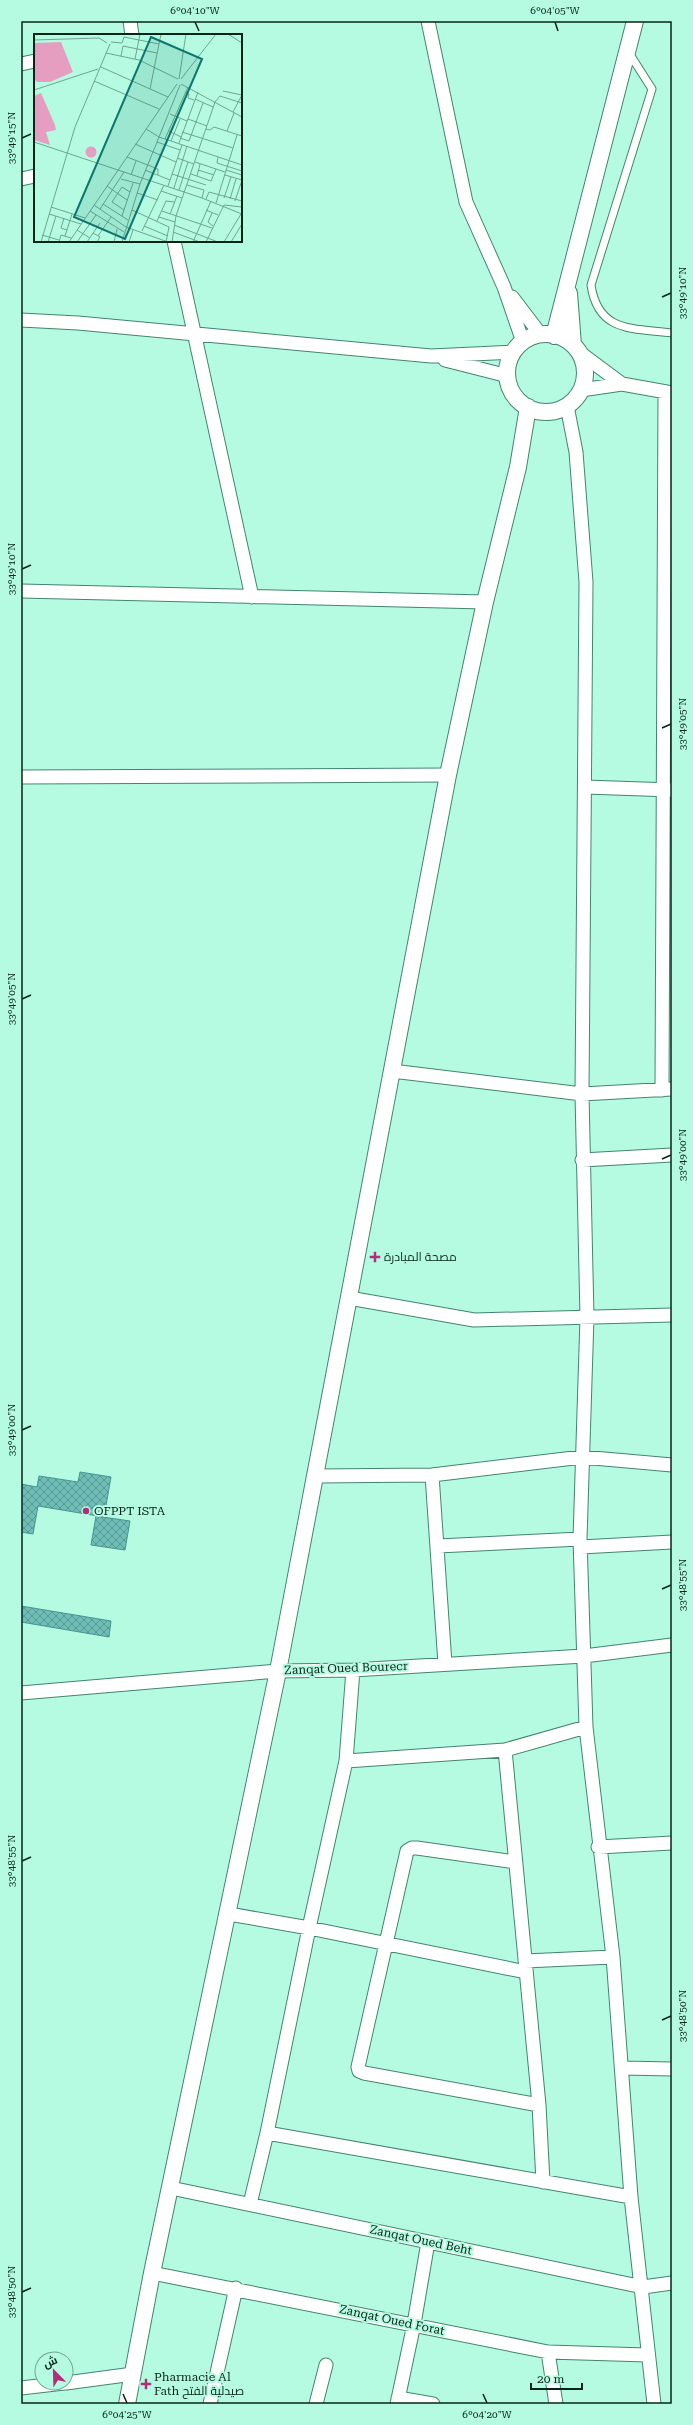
<svg xmlns="http://www.w3.org/2000/svg" width="693" height="2425" font-family="'Roboto Serif',Cairo,serif">
<defs>
<pattern id="building-cross-hatch" width="8" height="8" patternUnits="userSpaceOnUse"><rect width="8" height="8" fill="#6fbdb7"/><path d="M0 0l8 8M0 8l8-8" fill="none" stroke="#599994"/></pattern>
</defs>
<rect width="100%" height="100%" fill="#b5fbe1"/>
<path fill="url(#building-cross-hatch)" stroke="#479590" d="M80,1472L111,1477L104,1517L38,1506L33,1534L21,1532V1484L37,1487L39,1476L78,1482Z
M96,1516L130,1521L125,1550L91,1545Z
M21,1606L111,1621L109,1637L21,1622Z"/>
<g fill="none" stroke-linecap="round" stroke-linejoin="round">
<g stroke="#42856f" stroke-width="9">
<path id="service" d="M629,53L652,89L591,285C598,333 633,328 672,333"/>
</g>
<g stroke="#42856f" stroke-width="15">
<path id="minor" d="M130,21L132,35
M428,21L466,202L504,287L523,342
M21,64L35,61
M21,179L35,176
M174,241L252,597
M512,297L541,335
M21,320L78,323L431,356L514,352
M579,352L622,384
M445,360L508,376
M581,390L622,384L672,393
M567,406L576,452L586,582L582,1094L587,1317L580,1539L586,1727L613,1957L631,2197L654,2404
M21,591L485,602
M21,777L448,775
M585,787L672,790
M392,1071L582,1094L672,1089
M662,1090L665,392
M582,1160L672,1155
M349,1298L474,1320L672,1315
M432,1475L445,1664
M316,1476L432,1475L582,1457L672,1465
M438,1546L580,1539
M581,1547L672,1542
M21,1693L278,1671L353,1670L584,1656L672,1645
M505,1750L539,2105L543,2182
M346,1761L505,1750L586,1727
M598,1847L672,1843
M515,1862L417,1848H412L407,1851L358,2067L359,2071L364,2073L539,2105
M229,1914L309,1928L526,1972
M525,1961L613,1957
M623,2068L672,2069
M267,2133L631,2197
M171,2188L643,2287L672,2283
M250,2204L267,2133L309,1928L346,1761L353,1670
M152,2273L548,2352L647,2355
M548,2352L556,2404
M66,2383L133,2374
M21,2388L64,2383
M398,2398L433,2404
M210,2404L236,2288
M316,2404L326,2365
M397,2404L414,2324L428,2242"/>
</g>
<g stroke="#42856f" stroke-width="18">
<path id="tertiary" d="M569,293L573,345
M507 373a39 39 0 1 1 78 0a39 39 0 1 1-78 0Z
M554,336L635,21
M127,2404L152,2273L278,1671L448,775L485,602L518,467L528,407"/>
</g>
<use href="#service" stroke="#fff" stroke-width="7"/>
<use href="#minor" stroke="#fff" stroke-width="13"/>
<use href="#tertiary" stroke="#fff" stroke-width="16"/>
</g>
<path fill="none" stroke="#07241b" stroke-width="1.5" d="M195,22L199,31M555,22L558,31M22,138L31,134M662,297L671,293M22,569L31,565M662,728L671,724M22,999L31,995M662,1159L671,1155M22,1430L31,1426M662,1589L671,1585M22,1861L31,1857M662,2020L671,2016M22,2292L31,2288M123,2394L127,2403M483,2394L487,2403"/>
<g fill="#b12f7a" stroke="#b5fbe1" stroke-width="1.5">
<path d="M373 1251h4v4h4v4h-4v4h-4v-4h-4v-4h4z"/>
<circle cx="86" cy="1511" r="4"/>
<path d="M144 2378h4v4h4v4h-4v4h-4v-4h-4v-4h4z"/>
</g>
<g text-anchor="middle" stroke-width="4" stroke-linejoin="round" paint-order="stroke">
<g font-size="12" fill="#07241b" stroke="#b5fbe1" text-anchor="start">
<text x="384" y="1261">مصحة المبادرة</text>
<text x="94" y="1515">OFPPT ISTA</text>
<text x="154" y="2381">Pharmacie Al<tspan x="154" dy="14">Fath صيدلية الفتح</tspan></text>
</g>
<g font-size="12" fill="#07241b" stroke="#b5fbe1">
<text transform="translate(346 1668) rotate(-2)" y="4">Zanqat Oued Bourecr</text>
<text transform="translate(421 2240) rotate(12)" y="4">Zanqat Oued Beht</text>
<text transform="translate(392 2320) rotate(12)" y="4">Zanqat Oued Forat</text>
</g>
</g>
<g transform="translate(34 34)">
<rect width="208" height="208" fill="#b5fbe1"/>
<path d="M27,8L39,38L16,48H3L0,45V9ZM7,59L21,91L22,96L12,98L16,111L0,106V62ZM51.5 118a5.5 5.5 0 1 1 11 0a5.5 5.5 0 1 1-11 0Z" fill="#e69ec0"/>
<path fill="none" stroke="#6fa592" stroke-width="1" d="M194,0L208,9M0,6L65,4L73,9M77,8L88,9L90,3L125,10M72,19L105,26L144,45M87,22L89,12L123,19M101,25L106,0M67,33L134,63M145,45L152,0M147,45L182,0M60,47L125,75M147,50L208,83M116,55L127,0M0,56L64,35M189,57L208,61M151,58L155,60L154,64L160,66M161,65L179,73M199,78L208,61M136,80L153,87M154,85L173,92M112,95L125,103L208,131M172,95L176,96L180,93L208,102M135,97L147,103M193,97L200,79M148,98L199,114L182,169M146,104L155,107L169,69M131,105L154,53M137,107L146,85M0,108L168,164L208,180M123,108L146,116M145,109L164,58M101,110L142,128M199,114L203,101M93,123L124,135V141M184,123L183,129L208,137M143,124L160,130M161,128L191,138M111,136L136,146M164,136L180,141M192,136L208,141M138,140L172,151M157,140L177,147L182,135M97,141L102,127M191,141L208,146L201,167M163,142L166,130M87,145L106,150M153,151L170,156L168,164M73,152L93,166M134,152L148,111M140,154L153,112M145,156L154,128M127,157L148,164M103,159L124,166M190,164L197,143M172,165L175,158L208,167M196,165L202,145M69,170L94,186M60,171L92,193L134,208M17,173L51,184M66,175L90,138M90,176L78,168L88,153L96,158M98,176L135,193L132,208M172,176L184,181M56,177L90,198M128,177L178,194M178,179L174,188L179,192M15,180L47,190M136,180L143,162M88,182L99,149M125,183L141,188M30,184L27,194L33,196M123,187L132,167L140,168M140,191L184,208M110,192L134,202M43,196L56,204M108,197L130,151M139,198L166,208M59,199L66,203L63,208M8,201L25,206M31,202L38,180M64,202L77,183M7,208L41,93L76,10M14,208L22,182M25,208L27,201L37,204M35,208L143,50M43,208L62,181M53,208L66,189M80,208L83,195M88,208L106,150L146,51M95,208L99,196M138,208L142,182L181,68L186,62L208,69M159,208L177,167M172,208L190,171L208,173M190,208L207,180M197,208L208,190"/>
<path fill="#0f766e" fill-opacity="0.15" stroke="#0f766e" stroke-width="2" d="M117,3L168,25L91,205L40,183Z"/>
<rect width="208" height="208" fill="none" stroke="#07241b" stroke-width="2"/>
</g>
<rect width="693" height="2425" fill="none" stroke="#b5fbe1" stroke-width="44"/>
<g transform="translate(54 2371) rotate(337)"><circle r="19" fill="#b5fbe1" stroke="#6fa592"/>
<path d="M0-3L7 15L0 10L-7 15Z" fill="#b12f7a"/>
<text y="-6" font-size="11" font-weight="bold" text-anchor="middle" fill="#07241b">ش</text>
</g>
<path d="M531 2383v6h51v-6" fill="none" stroke="#07241b" stroke-width="2"/>
<text x="537" y="2383" font-size="12" fill="#07241b" stroke="#b5fbe1" stroke-width="3" paint-order="stroke">20 m</text>
<rect x="22" y="22" width="649" height="2381" fill="none" stroke="#07241b" stroke-width="1.5"/>
<g font-size="10" text-anchor="middle" fill="#07241b">
<text x="195" y="14">6°04'10"W</text>
<text x="555" y="14">6°04'05"W</text>
<text transform="translate(11 138) rotate(-90)" y="4">33°49'15"N</text>
<text transform="translate(682 293) rotate(-90)" y="4">33°49'10"N</text>
<text transform="translate(11 569) rotate(-90)" y="4">33°49'10"N</text>
<text transform="translate(682 724) rotate(-90)" y="4">33°49'05"N</text>
<text transform="translate(11 999) rotate(-90)" y="4">33°49'05"N</text>
<text transform="translate(682 1155) rotate(-90)" y="4">33°49'00"N</text>
<text transform="translate(11 1430) rotate(-90)" y="4">33°49'00"N</text>
<text transform="translate(682 1585) rotate(-90)" y="4">33°48'55"N</text>
<text transform="translate(11 1861) rotate(-90)" y="4">33°48'55"N</text>
<text transform="translate(682 2016) rotate(-90)" y="4">33°48'50"N</text>
<text transform="translate(11 2292) rotate(-90)" y="4">33°48'50"N</text>
<text x="127" y="2418">6°04'25"W</text>
<text x="487" y="2418">6°04'20"W</text>
</g>
</svg>
